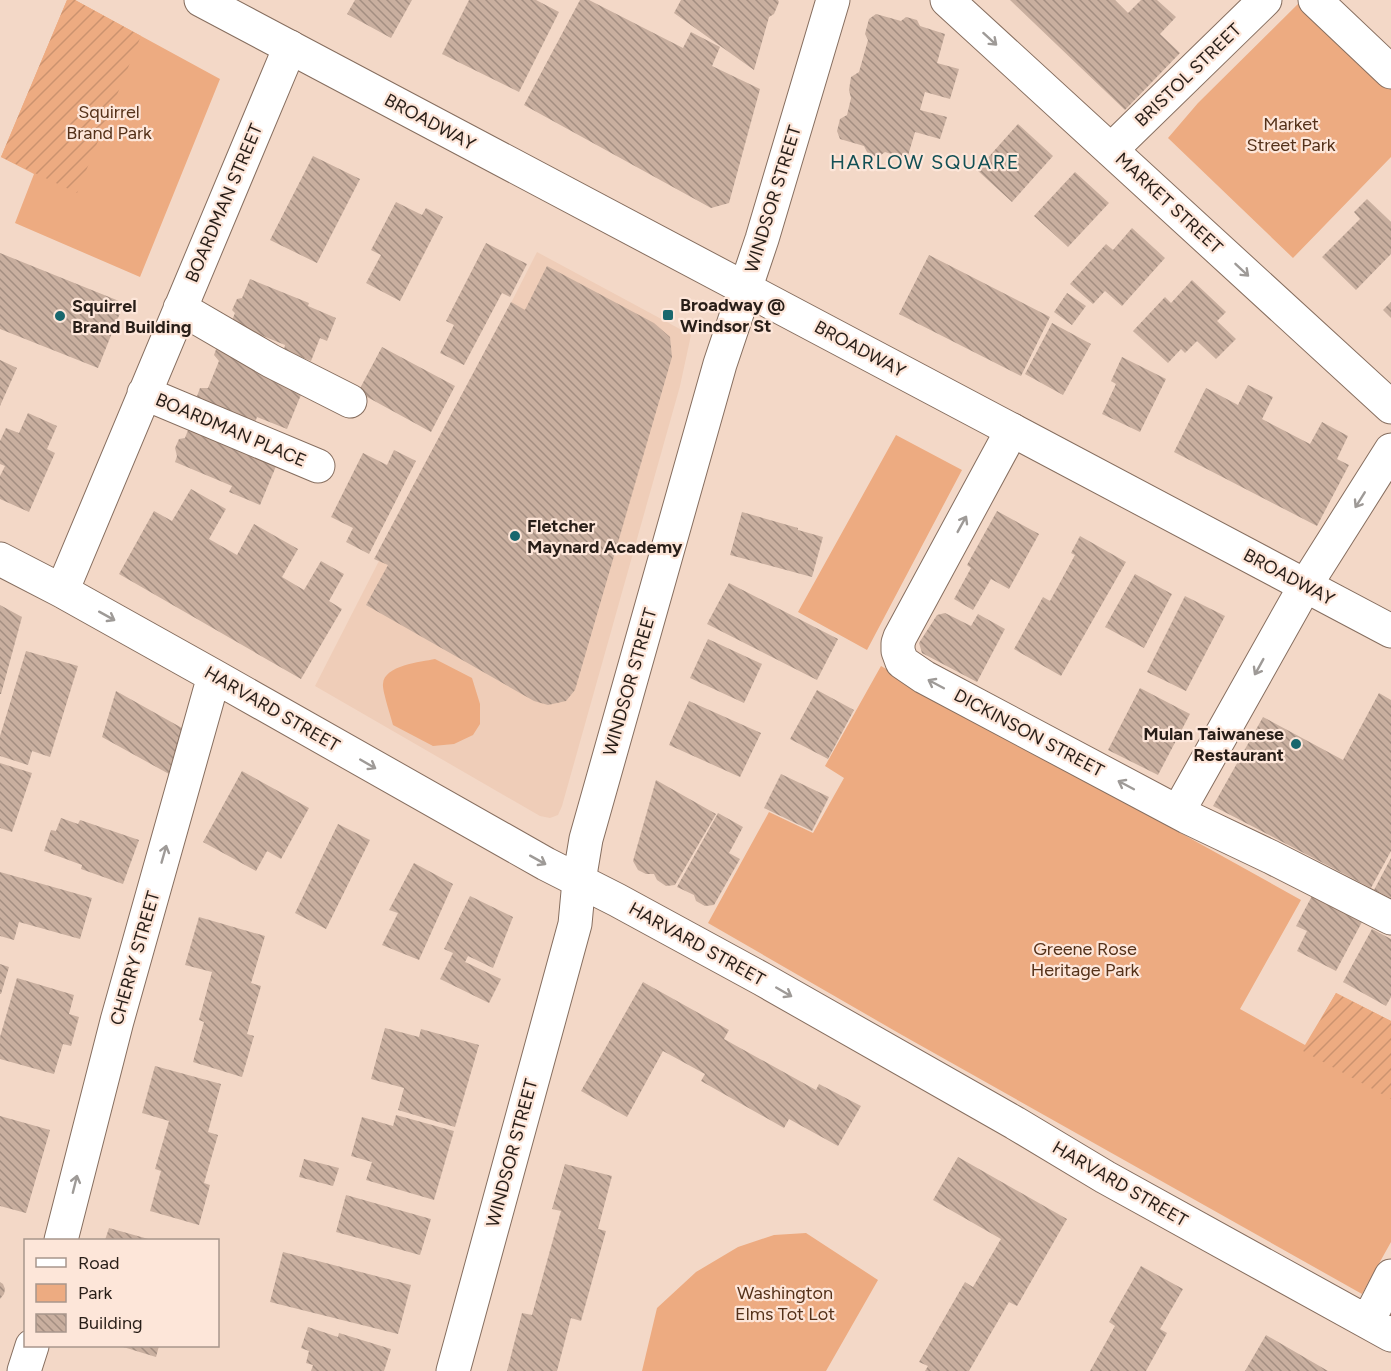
<svg xmlns="http://www.w3.org/2000/svg" width="1391" height="1371" font-family="Figtree,sans-serif">
<defs>
<pattern id="garden-furrows" width="10" height="10" patternUnits="userSpaceOnUse" patternTransform="scale(1.5)"><rect width="10" height="10" fill="#edab81"/><path d="M-1 1l2-2M0 10L10 0M9 11l2-2" fill="none" stroke="#cb936f"/></pattern>
<pattern id="building-back-hatch" width="6" height="6" patternUnits="userSpaceOnUse" patternTransform="scale(1.5)"><rect width="6" height="6" fill="#c9af9f"/><path d="M-1 5l2 2M0 0l6 6M5-1l2 2" fill="none" stroke="#a38e81"/></pattern>
</defs>
<rect width="100%" height="100%" fill="#f3d8c7"/>
<path fill="#efcdb8" d="M537,252L691,335L680,386L562,806L558,815L550,818L540,816L315,686Z"/>
<path fill="#edab81" d="M67,0H75L220,79L140,277L15,223L34,174L1,157Z
M1302,0L1391,76V157L1293,258L1168,138L1198,103Z
M896,435L962,470L867,650L798,612Z
M435,659L472,678L480,704V724L473,735L454,744L433,746L393,725C391,717 382,690 383,684C384,665 421,662 435,659Z
M881,666L909,682L1301,900L1240,1009L1305,1045L1336,993L1391,1021V1242L1362,1294L902,1035L708,923L769,812L813,833L844,778L825,766Z
M806,1233L878,1280L826,1371H642L657,1308L696,1272L738,1247L774,1235Z"/>
<path fill="url(#garden-furrows)" d="M67,0H75L141,36L77,193L1,157Z
M1336,993L1391,1021V1099L1303,1051Z"/>
<path fill="url(#building-back-hatch)" d="M355,0H412L391,38L347,14Z
M469,0H536L559,12L519,92L442,54Z
M580,0H589L683,48L691,32L720,47L712,66L760,89L729,203L711,208L524,105Z
M681,0H778L779,2L774,14L769,17L754,70L674,13Z
M1010,0H1115L1128,13L1141,0H1157L1176,17L1160,34L1180,53L1125,110Z
M876,14L901,21L906,17L917,20L920,26L945,34L937,63L959,69L950,99L925,92L920,110L947,117L940,139L915,132L907,159L885,152L878,157L868,154L864,146L840,139L837,131L840,119L847,115L851,98L849,90L851,77L859,72L868,40L865,34L869,19Z
M1018,124L1053,156L1012,202L977,170Z
M313,156L360,179L317,263L270,240Z
M1075,172L1109,203L1068,247L1034,216Z
M1367,199L1391,222V254L1356,290L1322,257L1360,219L1354,212Z
M396,202L422,215L426,208L443,217L400,301L366,283L381,255L371,250Z
M1132,228L1165,258L1122,306L1105,291L1093,304L1070,284L1106,244L1113,250Z
M486,243L527,264L510,297L502,293L464,365L440,353L454,325L446,321Z
M0,253L124,303L98,368L0,329Z
M929,255L1050,317L1021,376L899,314Z
M547,266L654,323L670,337L672,357L575,690L566,701L548,705L534,701L366,605L388,565L374,559L511,302L525,310Z
M250,279L309,303L308,306L336,318L327,341L320,338L311,361L284,350L285,345L231,323L235,313L232,310L237,299L242,298Z
M1192,280L1226,312L1217,321L1236,339L1216,359L1197,341L1185,353L1181,349L1168,363L1133,331L1165,297L1171,303Z
M1067,293L1086,306L1072,325L1054,312Z
M1391,302V318L1383,310Z
M1052,323L1091,344L1063,395L1025,374Z
M218,344L303,390L287,429L257,417L253,428L196,399L200,388H208L219,361L214,355Z
M382,347L455,386L431,432L358,392Z
M1122,357L1166,379L1140,432L1102,414L1116,384L1111,381Z
M0,360L17,368L0,406Z
M1248,385L1273,397L1262,419L1310,444L1322,422L1348,436L1337,459L1349,465L1317,526L1174,452L1206,388L1238,405Z
M28,413L57,426L47,449L55,453L29,512L0,499V476L5,466L0,464V441L6,428L19,433Z
M191,422L279,459L260,505L229,492L232,486L175,462L177,456L175,448L179,439L185,438Z
M394,450L416,461L369,554L346,542L353,528L331,517L363,453L387,465Z
M191,489L226,509L209,539L237,555L254,524L298,549L282,577L304,590L321,561L344,574L329,601L342,609L301,679L119,574L154,511L172,521Z
M997,511L1039,534L1009,589L991,579L973,610L954,599L971,568L967,565Z
M742,512L798,528V530L823,537L812,577L730,555Z
M1080,536L1126,562L1061,676L1014,649L1043,597L1050,601L1075,555L1071,553Z
M1135,574L1172,594L1144,648L1105,627Z
M729,583L838,639L817,680L707,624Z
M1185,596L1225,616L1186,691L1147,672Z
M0,605L22,617L1,694H0Z
M945,613L971,626L978,614L1005,629L977,682L922,653L919,643L937,615Z
M708,639L762,664L744,703L690,678Z
M26,651L78,666L50,757L32,751L28,765L0,756V736Z
M1140,688L1190,714L1158,775L1108,750Z
M817,690L854,710L828,759L790,739Z
M116,691L182,728L169,774L102,737Z
M1379,693L1391,700V851L1371,888L1213,806L1263,717L1343,760Z
M689,701L761,733L740,777L669,745Z
M0,763L32,773L12,832L0,828Z
M242,771L309,808L281,859L267,851L256,871L203,842Z
M781,774L829,797L812,831L764,808Z
M656,780L716,814L675,885L666,886L657,880L654,874H646L638,870L633,861Z
M718,813L743,827L729,853L740,859L714,905L705,906L696,901L694,895L677,887Z
M61,818L78,824L80,820L139,840L123,884L81,869L82,865L44,851L51,830L56,831Z
M338,824L370,840L326,929L295,913Z
M1391,858V898L1374,890Z
M414,863L453,884L419,960L382,945L398,913L389,910Z
M0,872L92,898L80,939L19,922L14,940L0,936Z
M470,896L513,917L493,968L468,956L465,962L501,979L489,1003L440,979L453,953L444,949Z
M1312,896L1362,922L1336,971L1297,951L1307,931L1296,926Z
M199,917L265,936L251,983L261,986L247,1034L254,1036L242,1077L193,1062L204,1022L199,1020L212,972L185,965Z
M1372,929L1391,939V997L1386,1006L1343,982Z
M0,964L9,967L1,994H0Z
M17,978L74,995L69,1014L79,1017L71,1046L63,1044L54,1074L0,1059V1037Z
M643,982L729,1030L724,1039L816,1090L819,1084L861,1106L838,1146L789,1119L784,1128L701,1081L705,1074L663,1051L627,1117L581,1091Z
M385,1028L419,1037L421,1029L479,1045L455,1127L398,1110L404,1088L371,1079Z
M155,1066L221,1084L208,1132L218,1135L204,1183L210,1185L199,1225L150,1211L161,1171L155,1169L169,1121L142,1113Z
M396,1115L454,1131L434,1200L366,1180L372,1162L351,1156L362,1117L393,1126Z
M0,1116L50,1130L26,1213L0,1206Z
M958,1157L1067,1219L1017,1306L1009,1302L969,1371H925L928,1366L919,1362L965,1282L973,1287L1001,1239L933,1200Z
M304,1159L339,1168L333,1186L299,1177Z
M565,1164L612,1176L598,1229L606,1231L581,1321L571,1318L557,1371H507L522,1313L532,1315L561,1211L552,1209Z
M346,1195L431,1219L420,1255L336,1232Z
M109,1228L152,1240H105Z
M283,1252L411,1285L398,1334L270,1302Z
M1141,1266L1183,1289L1160,1329L1167,1333L1146,1371H1090L1115,1326L1109,1322Z
M0,1282L3,1284L5,1289L4,1294L0,1299Z
M308,1327L338,1337L339,1333L391,1349L384,1371H311L313,1365L306,1363L309,1351L301,1348Z
M1266,1335L1328,1371H1245Z
M120,1346H159L156,1357Z"/>
<g fill="none" stroke-linecap="round" stroke-linejoin="round">
<g stroke="#866e5f" stroke-width="35">
<path id="minor" d="M947,0L1391,407
M1315,0L1391,72
M1111,150L1265,0
M180,308L271,361L350,401
M144,393L318,466
M1012,430L900,637L898,643V651L902,662L924,677L1187,817L1271,857L1391,918
M0,559L62,591L214,676L546,864L617,900L762,979L1015,1123L1105,1177L1391,1335
M62,591L290,47
M1178,812L1305,586L1391,450
M61,1240L117,1021L214,676
M1368,1321L1391,1276
M24,1371L32,1346
M453,1371L575,924L579,881L586,839L720,364L762,239L833,0"/>
</g>
<g stroke="#866e5f" stroke-width="35">
<path id="major" d="M201,0L1391,631"/>
</g>
<use href="#minor" stroke="#fff" stroke-width="33"/>
<use href="#major" stroke="#fff" stroke-width="33"/>
</g>
<defs><path id="oneway-shaft" d="M-6 0H5M1.5-3L5.5 0L1.5 3" fill="none" stroke-width="1.6" stroke-linecap="round" stroke-linejoin="round" transform="scale(1.5)"/></defs>
<g stroke="#9e9a97">
<use href="#oneway-shaft" transform="translate(990 39) rotate(42)"/>
<use href="#oneway-shaft" transform="translate(1242 270) rotate(43)"/>
<use href="#oneway-shaft" transform="translate(1360 500) rotate(122)"/>
<use href="#oneway-shaft" transform="translate(962 524) rotate(-61)"/>
<use href="#oneway-shaft" transform="translate(107 616) rotate(29)"/>
<use href="#oneway-shaft" transform="translate(1259 667) rotate(119)"/>
<use href="#oneway-shaft" transform="translate(936 684) rotate(-152)"/>
<use href="#oneway-shaft" transform="translate(368 764) rotate(30)"/>
<use href="#oneway-shaft" transform="translate(1126 785) rotate(-152)"/>
<use href="#oneway-shaft" transform="translate(164 854) rotate(-74)"/>
<use href="#oneway-shaft" transform="translate(538 860) rotate(29)"/>
<use href="#oneway-shaft" transform="translate(784 992) rotate(30)"/>
<use href="#oneway-shaft" transform="translate(75 1184) rotate(-76)"/>
</g>
<g fill="#19676d" stroke="#fde6d9" stroke-width="2">
<rect x="662" y="309" width="12" height="12" rx="3"/>
<circle cx="60" cy="316" r="6"/>
<circle cx="515" cy="536" r="6"/>
<circle cx="1296" cy="744" r="6"/>
</g>
<g text-anchor="middle" stroke-width="4.5" stroke-linejoin="round" paint-order="stroke">
<g font-size="18" fill="#281e18" stroke="#fde6d9">
<text transform="translate(1188 75) rotate(-44)" y="6">BRISTOL STREET</text>
<text transform="translate(430 122) rotate(28)" y="6">BROADWAY</text>
<text transform="translate(773 199) rotate(-73)" y="6">WINDSOR STREET</text>
<text transform="translate(224 203) rotate(-67)" y="6">BOARDMAN STREET</text>
<text transform="translate(1169 203) rotate(43)" y="6">MARKET STREET</text>
<text transform="translate(860 349) rotate(28)" y="6">BROADWAY</text>
<text transform="translate(231 430) rotate(23)" y="6">BOARDMAN PLACE</text>
<text transform="translate(1289 577) rotate(28)" y="6">BROADWAY</text>
<text transform="translate(630 682) rotate(-74)" y="6">WINDSOR STREET</text>
<text transform="translate(272 709) rotate(30)" y="6">HARVARD STREET</text>
<text transform="translate(1029 733) rotate(28)" y="6">DICKINSON STREET</text>
<text transform="translate(697 944) rotate(29)" y="6">HARVARD STREET</text>
<text transform="translate(135 958) rotate(-74)" y="6">CHERRY STREET</text>
<text transform="translate(512 1153) rotate(-75)" y="6">WINDSOR STREET</text>
<text transform="translate(1120 1184) rotate(30)" y="6">HARVARD STREET</text>
</g>
<g font-size="18" fill="#543119" stroke="#fde6d9">
<text x="109" y="118">Squirrel<tspan x="109" dy="21">Brand Park</tspan></text>
<text x="1291" y="130">Market<tspan x="1291" dy="21">Street Park</tspan></text>
<text x="1085" y="955">Greene Rose<tspan x="1085" dy="21">Heritage Park</tspan></text>
<text x="785" y="1299">Washington<tspan x="785" dy="21">Elms Tot Lot</tspan></text>
</g>
<g font-size="18" font-weight="bold" fill="#281e18" stroke="#fde6d9" text-anchor="start">
<text x="680" y="311">Broadway @<tspan x="680" dy="21">Windsor St</tspan></text>
<text x="72" y="312">Squirrel<tspan x="72" dy="21">Brand Building</tspan></text>
<text x="527" y="532">Fletcher<tspan x="527" dy="21">Maynard Academy</tspan></text>
<text x="1284" y="740" text-anchor="end">Mulan Taiwanese<tspan x="1284" dy="21">Restaurant</tspan></text>
</g>
<g font-size="20" letter-spacing="1.5" fill="#135055" stroke="#fde6d9">
<text x="925" y="169">HARLOW SQUARE</text>
</g>
</g>
<rect x="24" y="1239" width="195" height="108" fill="#fde6d9" stroke="#a8968c" stroke-width="1.5"/>
<rect x="36" y="1258" width="30" height="9" fill="#ffffff" stroke="#a8968c" stroke-width="1.5"/>
<text x="78" y="1269" font-size="18" fill="#281e18">Road</text>
<rect x="36" y="1284" width="30" height="18" fill="#edab81" stroke="#a8968c" stroke-width="1.5"/>
<text x="78" y="1299" font-size="18" fill="#281e18">Park</text>
<rect x="36" y="1314" width="30" height="18" fill="url(#building-back-hatch)" stroke="#a8968c" stroke-width="1.5"/>
<text x="78" y="1329" font-size="18" fill="#281e18">Building</text>
</svg>
